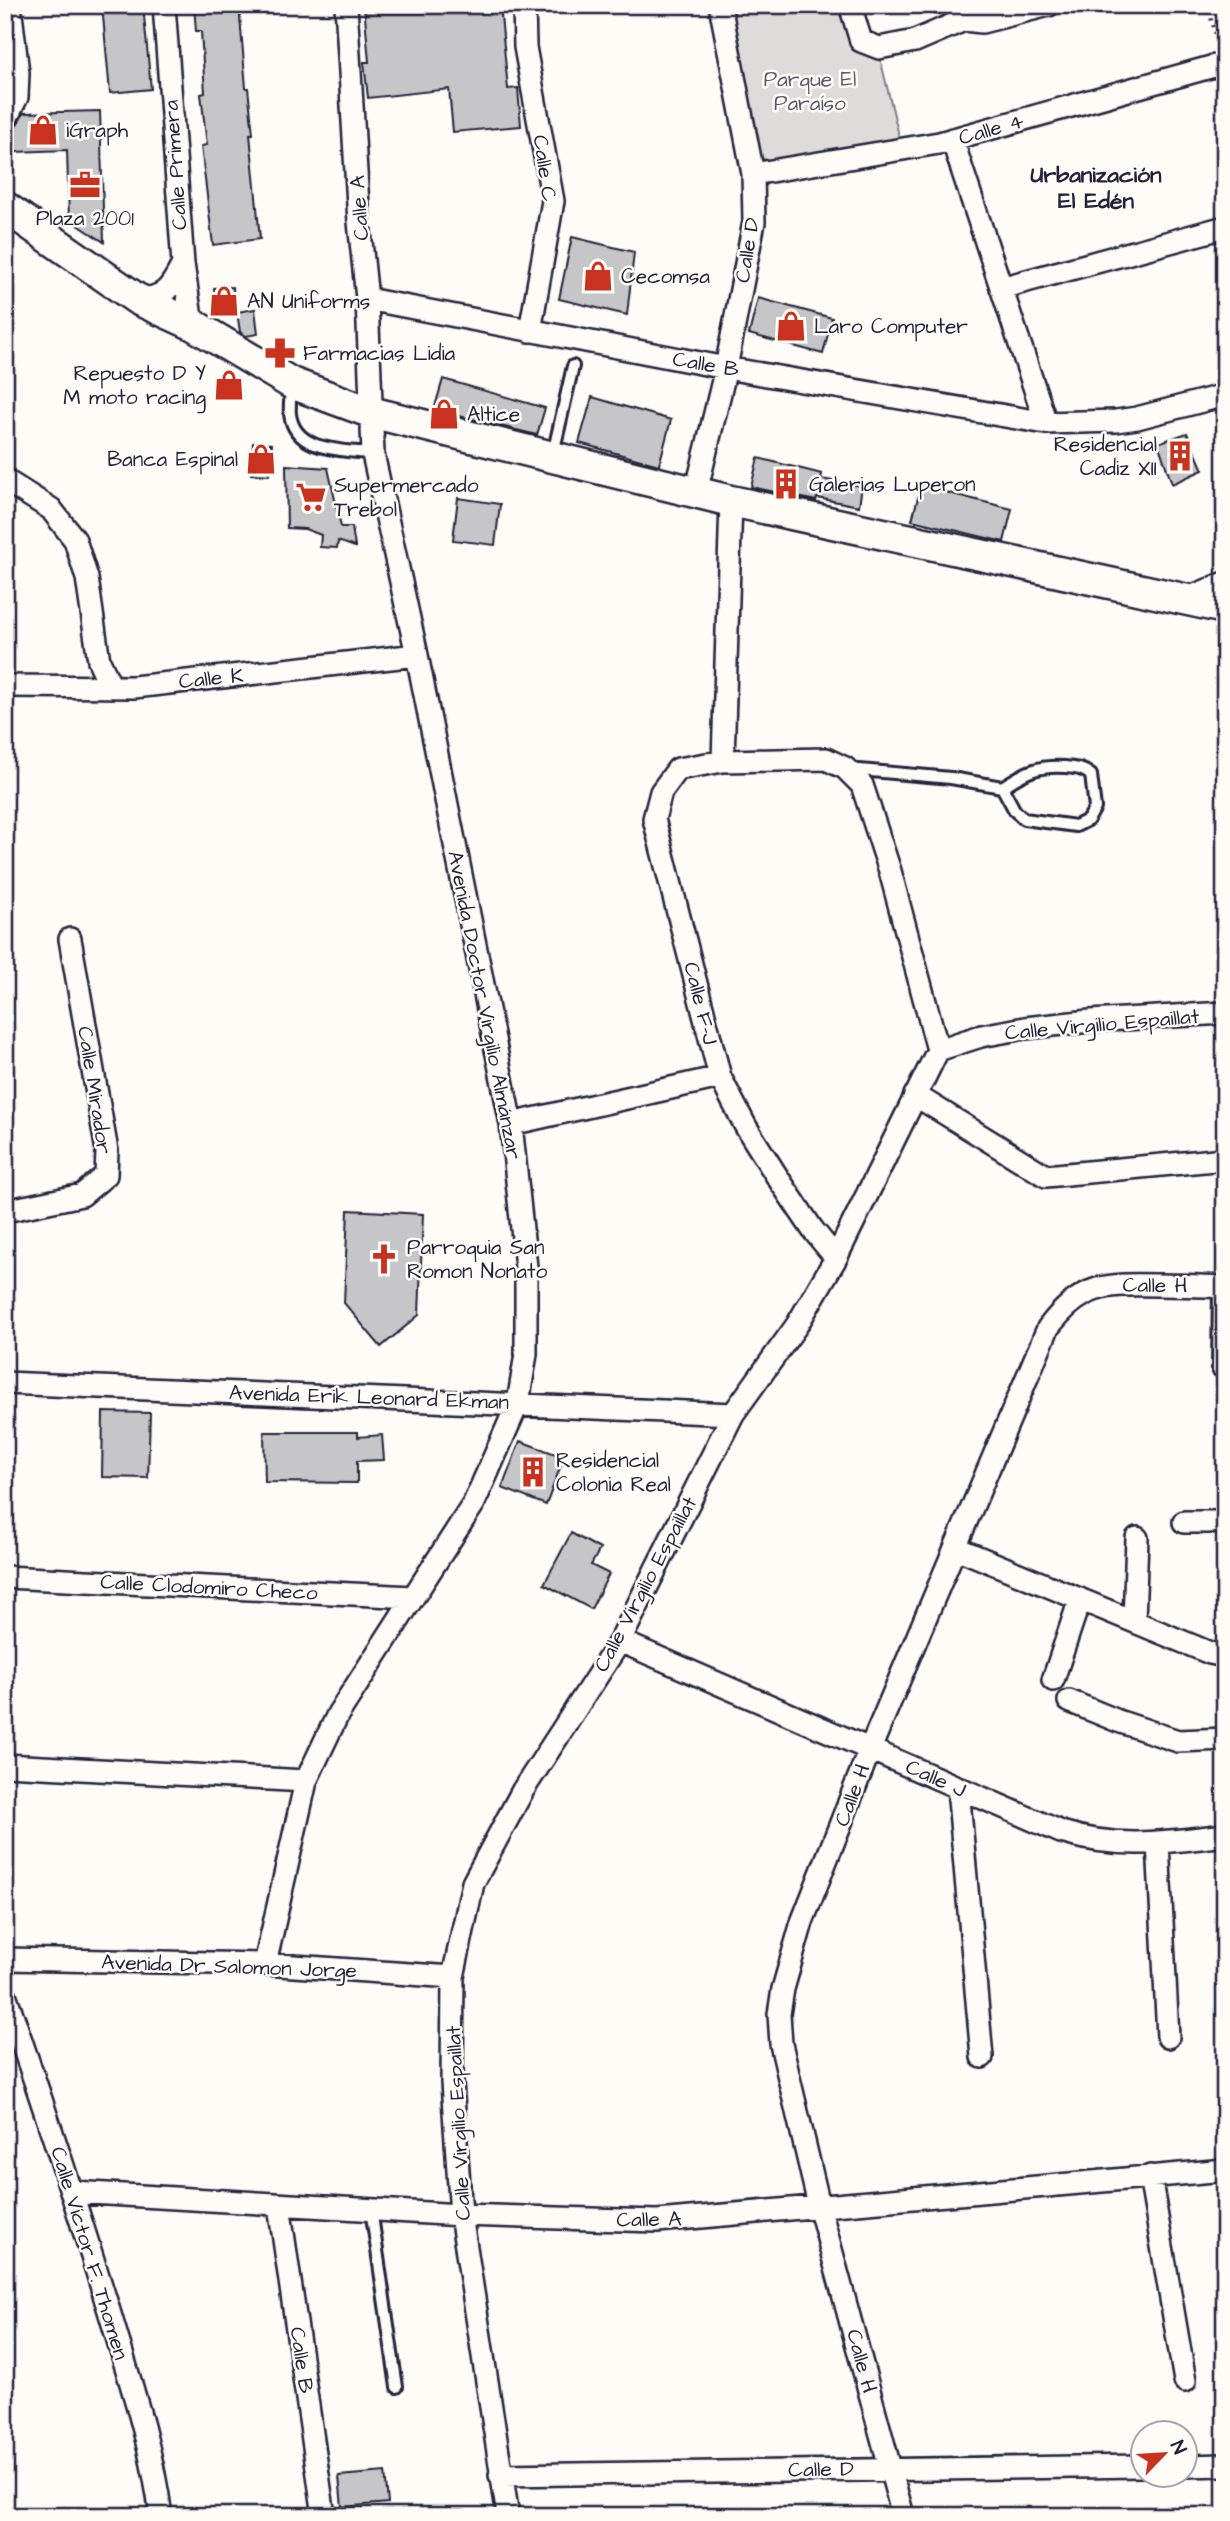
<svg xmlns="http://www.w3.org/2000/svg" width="1230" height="2521" font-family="'Architects Daughter',sans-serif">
<rect width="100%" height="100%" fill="#fdfcf7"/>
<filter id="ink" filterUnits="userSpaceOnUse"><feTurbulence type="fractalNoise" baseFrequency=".0143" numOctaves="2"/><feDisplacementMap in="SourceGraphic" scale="14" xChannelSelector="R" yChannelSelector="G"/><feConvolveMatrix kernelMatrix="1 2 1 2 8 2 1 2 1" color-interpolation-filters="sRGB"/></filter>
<g filter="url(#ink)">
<path fill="#dddcdb" stroke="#807f8b" stroke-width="2" d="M731,5H843L879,54L900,140L774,163L763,159L755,151Z"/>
<path fill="#c6c6c8" stroke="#22223b" stroke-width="2" d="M102,5H143L151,89L110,93Z
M194,5H239L246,88H248L253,134H250L260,239L213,245L201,146L207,145L201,94L205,93L201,31H196Z
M364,5H500L508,89L518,88L521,126L453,132L449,89L368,98L364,62H369Z
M100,111L104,242L69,219L67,150L14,152L13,131L24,113Z
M572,237L634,252L627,315L559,299Z
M233,287L235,313L216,314L214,288Z
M758,298L832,318L823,354L749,334Z
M255,309L258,334L246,336L240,332L237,312Z
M443,379L545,408L537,435L434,410Z
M592,397L671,420L659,465L579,443Z
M1187,433L1203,470L1172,484L1158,443Z
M253,443L272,444L269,475L251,474Z
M758,458L822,474L821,479L862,486L859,506L817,498L816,501L751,487Z
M286,465L328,468L341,527H352L355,547L338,541L337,548L320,547L321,535L305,529L287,528Z
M921,486L1012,509L1004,542L912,520Z
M458,498L500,504L495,545L453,540Z
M348,1210L423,1214L419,1315L381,1347L344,1303Z
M103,1412L150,1413L148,1478L102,1477Z
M264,1432H358V1437L382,1435L384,1460L357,1461V1483L265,1482Z
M520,1441L564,1457L546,1505L502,1488Z
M571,1533L600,1549L591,1565L609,1574L591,1609L544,1584Z
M385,2472L388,2503L342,2507L339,2476Z"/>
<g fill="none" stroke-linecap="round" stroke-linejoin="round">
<g stroke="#22223b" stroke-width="16">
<path id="service" d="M291,386C291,395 289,405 290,414C295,453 343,449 373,454
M553,454L573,366
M848,769L951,778L1002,787L1015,811L1024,819L1076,826L1088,820L1095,808L1091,775C1082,768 1076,768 1065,767C1038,765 1025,772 1002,787
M1218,1370L1219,1286
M371,2209L397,2387"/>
</g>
<g stroke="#22223b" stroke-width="26">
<path id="minor" d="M164,5L183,264L192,324
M524,5L525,47L553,201L530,331
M850,5L861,41L879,48L915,41L964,20
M953,5L964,20L982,22L1049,5
M5,121L17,97L18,73L10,5
M952,139L1046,423
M753,174L939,143L1225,63
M1001,288L1225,227
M137,299C166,299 171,287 183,264
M367,299L726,368L1046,423L1116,421L1137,418L1225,395
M5,480L51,509L75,540L87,578L99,661L111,687
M696,492L726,368L754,222L753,174L720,5
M1185,599L1225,583
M5,686L134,687L417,655
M723,761L731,501
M915,1095L1046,1176L1225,1159
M511,1124L720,1077
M5,1211L82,1195L106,1175L107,1151L70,939
M836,1258L813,1230L778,1178L746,1127L720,1077L654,819L661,792L678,769L723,761L826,759L845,768L862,785L890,871L938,1050
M5,1383L733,1414
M1184,1522H1225
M956,1548L1210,1653L1225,1656
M5,1577L413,1597
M1134,1621L1137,1538
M620,1641L1061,1832C1119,1850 1166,1842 1225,1835
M1053,1680L1080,1599
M1069,1701L1118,1721L1178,1741L1225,1739
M5,1765L306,1781
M958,1788L982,2057
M1158,1843L1168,2037
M5,1959L265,1964L453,1977
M265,1964L306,1781L338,1714L474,1503L518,1403L526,1354V1267L511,1124L417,655L373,454L367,299L359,222L346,5
M5,1994C42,2100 77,2207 110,2314C130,2381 152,2446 161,2516
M1150,2176L1185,2381
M73,2192L461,2215L657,2221L1225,2170
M279,2205L324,2516
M1184,2466L1225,2465
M500,2475L1142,2466
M508,2516L461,2215L452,2082L453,1977L473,1883L523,1790L620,1641L733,1414L797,1325L836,1258L938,1050L981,1036L1025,1028L1090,1021L1225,1013
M903,2516L819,2205L781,2044L779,2014L783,1989L802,1922L870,1749L1048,1328C1082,1283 1106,1284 1159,1285C1181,1285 1203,1286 1225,1287"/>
</g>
<g stroke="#22223b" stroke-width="35">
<path id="secondary" d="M5,207L137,299L192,324L291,383L370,412L731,501L1225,608"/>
</g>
<path stroke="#22223b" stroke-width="3.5" stroke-dasharray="2 5" stroke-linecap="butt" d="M1207,5L1218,43"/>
<use href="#service" stroke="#fdfcf7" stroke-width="10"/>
<use href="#minor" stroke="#fdfcf7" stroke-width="21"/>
<use href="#secondary" stroke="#fdfcf7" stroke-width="30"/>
</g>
</g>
<defs>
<g id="shop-bare" transform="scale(2.415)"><path d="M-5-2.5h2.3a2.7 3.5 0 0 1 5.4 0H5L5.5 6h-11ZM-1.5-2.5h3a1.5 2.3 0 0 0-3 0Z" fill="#c8321e" stroke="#fdfcf7" stroke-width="2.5" paint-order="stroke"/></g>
<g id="office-bare" transform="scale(2.415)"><path d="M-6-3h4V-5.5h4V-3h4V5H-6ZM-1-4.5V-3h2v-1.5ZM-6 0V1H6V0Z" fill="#c8321e" stroke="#fdfcf7" stroke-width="2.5" paint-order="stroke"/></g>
<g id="pharmacy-bare" transform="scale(2.415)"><path d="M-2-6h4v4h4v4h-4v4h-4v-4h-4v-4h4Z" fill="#c8321e" stroke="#fdfcf7" stroke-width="2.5" paint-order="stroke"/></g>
<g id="building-bare" transform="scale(2.415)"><path d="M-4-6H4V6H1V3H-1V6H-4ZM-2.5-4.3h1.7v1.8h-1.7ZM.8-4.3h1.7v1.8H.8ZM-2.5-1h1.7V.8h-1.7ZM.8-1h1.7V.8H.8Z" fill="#c8321e" stroke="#fdfcf7" stroke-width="2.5" paint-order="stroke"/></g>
<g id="supermarket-bare" transform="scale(2.415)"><path d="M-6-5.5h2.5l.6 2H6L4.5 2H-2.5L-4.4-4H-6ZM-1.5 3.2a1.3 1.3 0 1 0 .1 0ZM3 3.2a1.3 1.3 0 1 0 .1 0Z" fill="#c8321e" stroke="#fdfcf7" stroke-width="2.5" paint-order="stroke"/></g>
<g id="church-bare" transform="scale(2.415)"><path d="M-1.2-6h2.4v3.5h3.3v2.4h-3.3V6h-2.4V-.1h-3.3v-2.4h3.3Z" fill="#c8321e" stroke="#fdfcf7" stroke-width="2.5" paint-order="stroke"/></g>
</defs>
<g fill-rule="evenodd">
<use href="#shop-bare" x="43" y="130"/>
<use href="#office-bare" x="85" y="185"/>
<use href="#shop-bare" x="598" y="276"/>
<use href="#shop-bare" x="224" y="301"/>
<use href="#shop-bare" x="791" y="326"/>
<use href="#pharmacy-bare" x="280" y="353"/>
<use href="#shop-bare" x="229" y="385"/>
<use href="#shop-bare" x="444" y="414"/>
<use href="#building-bare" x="1180" y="456"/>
<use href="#shop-bare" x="261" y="459"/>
<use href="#building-bare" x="786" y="484"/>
<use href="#supermarket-bare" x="311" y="497"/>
<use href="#church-bare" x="384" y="1259"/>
<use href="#building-bare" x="533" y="1472"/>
</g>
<g text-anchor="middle" stroke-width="5" stroke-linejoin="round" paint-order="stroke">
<g font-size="21" fill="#5a5a6b" stroke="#fdfcf7">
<text x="810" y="86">Parque El<tspan x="810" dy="24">Paraíso</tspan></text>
</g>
<g font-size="21" fill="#22223b" stroke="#fdfcf7">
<text transform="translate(991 129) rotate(-16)" y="7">Calle 4</text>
<text transform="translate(175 165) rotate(-94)" y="7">Calle Primera</text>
<text transform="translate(545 168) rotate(82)" y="7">Calle C</text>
<text transform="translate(359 208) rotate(-94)" y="7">Calle A</text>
<text transform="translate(747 250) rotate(-81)" y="7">Calle D</text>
<text transform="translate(706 364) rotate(10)" y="7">Calle B</text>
<text transform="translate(211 678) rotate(-6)" y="7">Calle K</text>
<text transform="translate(701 1003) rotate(76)" y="7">Calle F-J</text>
<text transform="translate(485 1005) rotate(79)" y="7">Avenida Doctor Virgilio Almánzar</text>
<text transform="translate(1102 1024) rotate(-5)" y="7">Calle Virgilio Espaillat</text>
<text transform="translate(95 1090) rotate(81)" y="7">Calle Mirador</text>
<text transform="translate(1155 1285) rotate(1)" y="7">Calle H</text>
<text transform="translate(369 1397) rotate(2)" y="7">Avenida Erik Leonard Ekman</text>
<text transform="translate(645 1584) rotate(-62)" y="7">Calle Virgilio Espaillat</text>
<text transform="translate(209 1587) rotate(3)" y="7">Calle Clodomiro Checo</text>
<text transform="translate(936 1778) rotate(24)" y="7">Calle J</text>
<text transform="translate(852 1795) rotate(-69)" y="7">Calle H</text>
<text transform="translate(229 1966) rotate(2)" y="7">Avenida Dr Salomon Jorge</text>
<text transform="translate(458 2123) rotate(-93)" y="7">Calle Virgilio Espaillat</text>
<text transform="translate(649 2219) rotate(-1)" y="7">Calle A</text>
<text transform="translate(90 2253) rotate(73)" y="7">Calle Víctor F. Thomen</text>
<text transform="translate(302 2360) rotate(82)" y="7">Calle B</text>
<text transform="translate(862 2361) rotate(75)" y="7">Calle H</text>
<text transform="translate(821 2469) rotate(-1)" y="7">Calle D</text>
</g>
<g font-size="21" fill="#22223b" stroke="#fdfcf7" text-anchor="start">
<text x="66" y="137">iGraph</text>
<text x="85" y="225" text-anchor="middle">Plaza 2001</text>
<text x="621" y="283">Cecomsa</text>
<text x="247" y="308">AN Uniforms</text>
<text x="814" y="333">Laro Computer</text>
<text x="303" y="360">Farmacias Lidia</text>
<text x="206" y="380" text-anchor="end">Repuesto D Y<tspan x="206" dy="24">M moto racing</tspan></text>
<text x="467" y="421">Altice</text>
<text x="1157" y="451" text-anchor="end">Residencial<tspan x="1157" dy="24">Cadiz XII</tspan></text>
<text x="238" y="466" text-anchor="end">Banca Espinal</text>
<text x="809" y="491">Galerias Luperon</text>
<text x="334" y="492">Supermercado<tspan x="334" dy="24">Trebol</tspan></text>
<text x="407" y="1254">Parroquia San<tspan x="407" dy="24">Romon Nonato</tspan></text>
<text x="556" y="1467">Residencial<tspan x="556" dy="24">Colonia Real</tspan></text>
</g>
<g font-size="23" font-weight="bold" fill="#22223b" stroke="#fdfcf7">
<text x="1096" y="182">Urbanización<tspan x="1096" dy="26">El Edén</tspan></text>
</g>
</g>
<rect width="1230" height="2521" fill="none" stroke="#fdfcf7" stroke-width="28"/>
<rect x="14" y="14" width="1202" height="2493" fill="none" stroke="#22223b" stroke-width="2.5" filter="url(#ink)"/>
<g transform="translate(1164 2454) rotate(65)"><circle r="33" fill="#fdfcf7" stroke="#a5a5ac" stroke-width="2"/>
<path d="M0-5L12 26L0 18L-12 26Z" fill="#c8321e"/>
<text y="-10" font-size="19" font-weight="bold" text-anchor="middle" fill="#22223b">N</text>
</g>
</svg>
